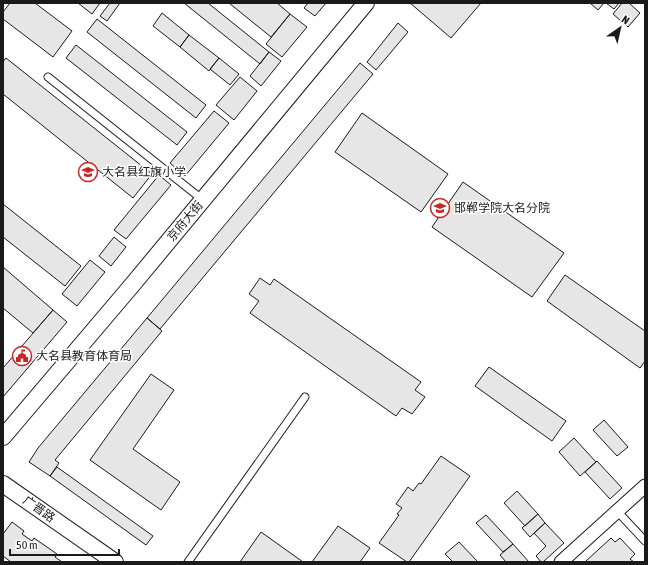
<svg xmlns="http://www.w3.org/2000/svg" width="648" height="565" font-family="'Asap Condensed','Noto Sans SC',sans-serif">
<rect width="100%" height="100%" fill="#fff"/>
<path fill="#e6e6e6" stroke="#1a1a1a" d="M10,3H35L72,31L53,57L3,19V12Z
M78,3H100L92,14Z
M110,3H120L107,21L100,16Z
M184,3H208L269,52L260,64Z
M229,3H277L290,14L271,37Z
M308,3H326L315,16L304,8Z
M410,3H481L451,38Z
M590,3H604L598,10Z
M606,3H619L614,9Z
M622,3H629L640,13L628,27L613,14Z
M162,13L189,35L180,47L153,26Z
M290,14L307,27L282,57L266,44Z
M97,19L206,105L196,118L87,32Z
M398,23L408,32L376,70L367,62Z
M189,35L219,58L209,71L180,47Z
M76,45L187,132L177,145L66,58Z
M269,52L281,61L261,86L250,76Z
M6,58L152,174L133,198L3,94V62Z
M219,58L239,74L230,85L210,69Z
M360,63L373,74L160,329L147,318Z
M240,77L257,91L234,120L216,105Z
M214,111L229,123L185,176L170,163Z
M362,113L448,174L421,212L335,152Z
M159,175L171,185L126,239L114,230Z
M463,182L564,253L532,297L432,227Z
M3,204L81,266L65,286L3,237Z
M114,237L126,247L111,266L99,256Z
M90,260L105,272L77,306L62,294Z
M3,267L53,310L33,333L3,308Z
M565,275L645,331V361L640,368L547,301Z
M260,278L270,285L274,279L421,382L415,390L425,397L412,414L402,408L396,416L250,313L259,301L249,294Z
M53,310L67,322L3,397V368Z
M147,318L162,331L55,460L59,463L50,476L29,462L38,448Z
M489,367L566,421L552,441L475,386Z
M151,374L174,390L133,449L180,482L161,510L90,460Z
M604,420L628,447L617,456L593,430Z
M574,438L596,462L580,476L559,452Z
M441,456L470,476L409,562H407L379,543L399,515L397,514L402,508L396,504L408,487L413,491L419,483L421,484Z
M597,461L622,488L610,499L585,472Z
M57,467L153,536L146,545L50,476Z
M517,491L538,514L525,526L504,503Z
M538,514L545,523L530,537L522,528Z
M486,515L513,544L503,552L476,523Z
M12,522L24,531L22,534L32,541L34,538L57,554L55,557L62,562H11L3,556V534Z
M545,523L564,543L543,562H541L536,556L546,546L534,533Z
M338,526L370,548L360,562H312Z
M261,532L303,562H240Z
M611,538L615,542L620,538L635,554L630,559L634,562H587L586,561Z
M459,542L478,562H453L445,554Z
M513,544L529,562H506L500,555Z"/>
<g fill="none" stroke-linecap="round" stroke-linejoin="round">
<g stroke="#1a1a1a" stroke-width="9">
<path id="service" d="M48,77L203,200
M617,511L645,541
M188,562L305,397"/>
</g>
<g stroke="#1a1a1a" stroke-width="15">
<path id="minor" d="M561,562L645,486"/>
</g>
<g stroke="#1a1a1a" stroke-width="18">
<path id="tertiary" d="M3,437L133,284L366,3
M3,484L115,562"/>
</g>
<use href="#service" stroke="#fff" stroke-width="7"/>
<use href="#minor" stroke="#fff" stroke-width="13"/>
<use href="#tertiary" stroke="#fff" stroke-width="16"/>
</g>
<defs>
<g id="school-ring" transform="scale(1)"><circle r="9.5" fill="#fff" stroke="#c62828" stroke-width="1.5"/><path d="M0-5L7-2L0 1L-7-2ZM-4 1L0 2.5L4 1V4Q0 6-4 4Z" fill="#c62828"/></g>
<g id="university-ring" transform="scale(1)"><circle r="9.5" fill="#fff" stroke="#c62828" stroke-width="1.5"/><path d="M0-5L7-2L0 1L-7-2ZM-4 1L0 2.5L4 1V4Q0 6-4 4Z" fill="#c62828"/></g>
<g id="civic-ring" transform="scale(1)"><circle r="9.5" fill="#fff" stroke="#c62828" stroke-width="1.5"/><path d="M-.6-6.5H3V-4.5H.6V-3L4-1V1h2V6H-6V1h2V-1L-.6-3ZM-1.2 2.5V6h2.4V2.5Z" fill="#c62828"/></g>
</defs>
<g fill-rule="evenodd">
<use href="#school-ring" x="88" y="172"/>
<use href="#university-ring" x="440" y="208"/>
<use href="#civic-ring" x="22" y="356"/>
</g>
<g text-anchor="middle" stroke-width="3" stroke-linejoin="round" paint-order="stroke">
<g font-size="12" fill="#1a1a1a" stroke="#fff" text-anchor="start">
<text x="102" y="176">大名县红旗小学</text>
<text x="454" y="212">邯郸学院大名分院</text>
<text x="36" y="360">大名县教育体育局</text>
</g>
<g font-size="12" fill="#1a1a1a" stroke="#fff">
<text transform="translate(185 221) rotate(-50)" y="4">京府大街</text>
<text transform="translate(39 509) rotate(35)" y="4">广晋路</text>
</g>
</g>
<rect width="648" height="565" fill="none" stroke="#1a1a1a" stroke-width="8"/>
<g transform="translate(620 28) rotate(34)" stroke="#ffffff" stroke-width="3" paint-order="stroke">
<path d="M0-3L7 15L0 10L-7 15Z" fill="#1a1a1a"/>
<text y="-6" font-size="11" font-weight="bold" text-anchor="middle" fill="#1a1a1a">N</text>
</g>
<path d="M10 549v6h109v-6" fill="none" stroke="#1a1a1a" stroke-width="2"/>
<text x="16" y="549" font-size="12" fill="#1a1a1a" stroke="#ffffff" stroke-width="3" paint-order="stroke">50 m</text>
</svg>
